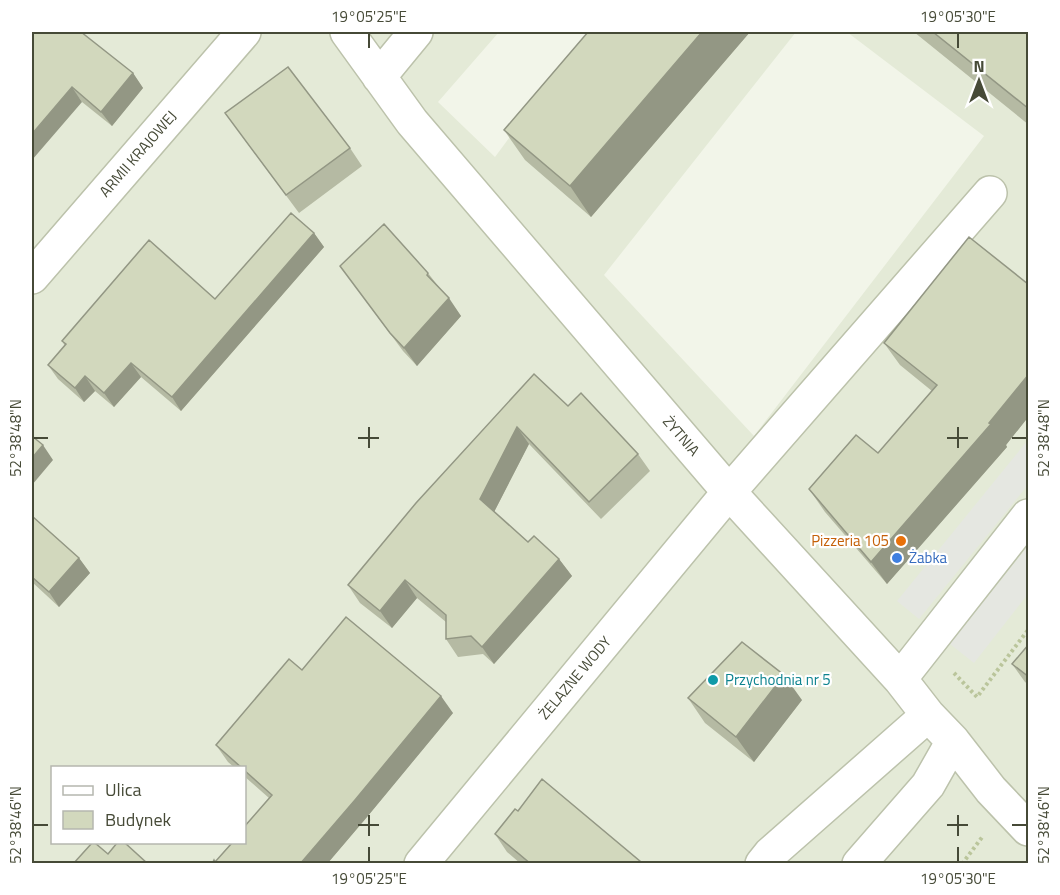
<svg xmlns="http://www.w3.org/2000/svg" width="1060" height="895" font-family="'Titillium Web',sans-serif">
<rect width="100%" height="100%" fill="#f2f5e9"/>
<path fill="#e4ead7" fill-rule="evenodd" d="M32,32H499L438,102L495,157L588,32H796L604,275L754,436L984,136L847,32H1028V863H997L994,861L982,864L32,863ZM52,768H244V842H52Z"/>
<path fill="#e5e7e1" d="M1028,440V485L919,619L897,601Z
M1028,546V594L974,663L950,644Z"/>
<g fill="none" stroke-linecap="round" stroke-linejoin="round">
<g stroke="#bcc2ab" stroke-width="36">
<path id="minor" d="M347,32L412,122L729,492L900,679L928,715L953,741L991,790L1028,829
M379,77L416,32
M32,277L244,32
M900,679L1028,516
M421,864L729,492L990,193
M762,864L770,854L928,715
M859,864L928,785L953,741"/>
</g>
<path stroke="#bac59b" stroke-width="4" stroke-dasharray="3 3" stroke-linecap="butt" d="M954,673L977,697L1028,630
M962,864L983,836"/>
<use href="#minor" stroke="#fff" stroke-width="33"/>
</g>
<path fill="#b5baa3" d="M32,32L133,73L143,88L112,126L82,102Z
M588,32H750L591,217L525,160L504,130Z
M914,32H1029V125Z
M225,113L350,148L362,166L299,213Z
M314,233L324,247L181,411L141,377L114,407L95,391L84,402L58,379L48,365L65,346L62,341L215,299Z
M340,266L428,273L461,316L417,366L403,351Z
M1029,283V416L1006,445L1007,447L887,584L825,512L809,489L878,453L932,391L900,365L884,343Z
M534,374L568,406L638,454L650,471L601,519L529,444L494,512L528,542L559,559L572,576L494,664L483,654L458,657L446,639V622L417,598L392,628L360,603L348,585Z
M32,516L79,558L90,573L59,607L32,582Z
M1029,644V685L1025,682L1012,664Z
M302,670L453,713L367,817L327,864H212L215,862L269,798L244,776V768H235L228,762L216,745Z
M688,698L802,700L754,762L705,723Z
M518,811L643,864H521L507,852L495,834Z"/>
<path fill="#939784" d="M702,32H750L591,217L570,186Z
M133,73L143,88L112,126L101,112Z
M72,87L82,102L32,160V134Z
M314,233L324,247L181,411L172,397Z
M449,298L461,316L417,366L404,348Z
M131,363L141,377L114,407L104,393Z
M1029,374V416L1006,445L1007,447L887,584L871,562Z
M85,376L95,391L84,402L75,388Z
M517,427L529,444L492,516L480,499Z
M43,445L53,460L32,485V458Z
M79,558L90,573L59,607L49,592Z
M559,559L572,576L494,664L482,647Z
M405,580L417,598L392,628L380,611Z
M784,675L802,700L754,762L736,737Z
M441,696L453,713L367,817L327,864H300Z"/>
<path fill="#d2d8bd" stroke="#939784" stroke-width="1.5" d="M32,32H81L133,73L101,112L72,87L32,134Z
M588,32H702L570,186L504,130Z
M933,32H1029V109Z
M288,67L350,148L286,195L225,113Z
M291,213L314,233L172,397L131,363L104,393L85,376L75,388L48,365L66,344L62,341L149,240L215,299Z
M384,224L428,273L427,275L449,298L404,348L390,333L340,266Z
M969,237L1028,284L1029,283V374L989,423L991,424L871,562L809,489L856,435L878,453L937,385L884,343Z
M534,374L568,406L581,393L638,454L589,502L517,427L480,499L528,542L534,536L559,559L482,647L471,636L446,639V615L405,580L380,611L348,585L416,503Z
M32,436L43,445L32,458Z
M32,516L79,558L49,592L32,577Z
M346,617L441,696L355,800L300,864H212L214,860L215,862L232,843H244V827L272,795L244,770V768H242L216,745L289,659L302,670Z
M742,642L784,675L736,737L688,698Z
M1029,644V677L1012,664Z
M542,779L641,862L640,864H531L495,834L515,809L518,811Z
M92,843H95L108,854L117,843H125L148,864H73Z"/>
<path fill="none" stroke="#464a37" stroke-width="2" d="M369,33V48M958,33V48M369,427V448M958,427V448M33,438H48M358,438H379M947,438H968M1012,438H1027M369,815V836M958,815V836M33,825H48M358,825H379M947,825H968M1012,825H1027M369,847V862M958,847V862"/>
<circle fill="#e8710a" stroke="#fff" stroke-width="2" cx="901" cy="541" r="6"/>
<circle fill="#3f7fe0" stroke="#fff" stroke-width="2" cx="897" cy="558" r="6"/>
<circle fill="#0f9aa8" stroke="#fff" stroke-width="2" cx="713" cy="680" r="6"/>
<g text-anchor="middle" stroke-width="4.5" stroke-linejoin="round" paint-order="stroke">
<g font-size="15" fill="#464a37" stroke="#fff">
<text transform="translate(138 154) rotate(-49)" y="5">ARMII KRAJOWEJ</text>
<text transform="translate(681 436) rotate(49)" y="5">ŻYTNIA</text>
<text transform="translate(575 678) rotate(-50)" y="5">ŻELAZNE WODY</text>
</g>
<g font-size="15" fill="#c56008" stroke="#fff" text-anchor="end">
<text x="889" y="546">Pizzeria 105</text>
</g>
<g font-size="15" fill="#366cbe" stroke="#fff" text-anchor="start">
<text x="909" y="563">Żabka</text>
</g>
<g font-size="15" fill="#0d838f" stroke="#fff" text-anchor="start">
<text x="725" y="685">Przychodnia nr 5</text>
</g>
</g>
<rect width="1060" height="895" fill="none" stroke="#ffffff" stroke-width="66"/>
<rect x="51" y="766" width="195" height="78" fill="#ffffff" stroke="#b5b7af" stroke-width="1.5"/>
<rect x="63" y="786" width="30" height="9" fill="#ffffff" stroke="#b5b7af" stroke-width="1.5"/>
<text x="105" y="796" font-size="18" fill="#464a37">Ulica</text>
<rect x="63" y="811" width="30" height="18" fill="#d2d8bd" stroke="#b5b7af" stroke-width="1.5"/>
<text x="105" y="826" font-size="18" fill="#464a37">Budynek</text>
<g transform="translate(979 81)" stroke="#ffffff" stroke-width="4.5" paint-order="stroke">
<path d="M0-4.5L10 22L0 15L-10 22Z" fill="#464a37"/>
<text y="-9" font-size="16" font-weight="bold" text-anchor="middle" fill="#464a37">N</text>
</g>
<rect x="33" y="33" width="994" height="829" fill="none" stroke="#464a37" stroke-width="2"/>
<g font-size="15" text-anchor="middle" fill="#464a37">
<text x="369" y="22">19°05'25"E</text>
<text x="958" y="22">19°05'30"E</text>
<text transform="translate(16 438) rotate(-90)" y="5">52°38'48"N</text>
<text transform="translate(1044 438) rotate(-90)" y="5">52°38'48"N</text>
<text transform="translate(16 825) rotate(-90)" y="5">52°38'46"N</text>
<text transform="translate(1044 825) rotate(-90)" y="5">52°38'46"N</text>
<text x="369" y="884">19°05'25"E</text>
<text x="958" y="884">19°05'30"E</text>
</g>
</svg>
